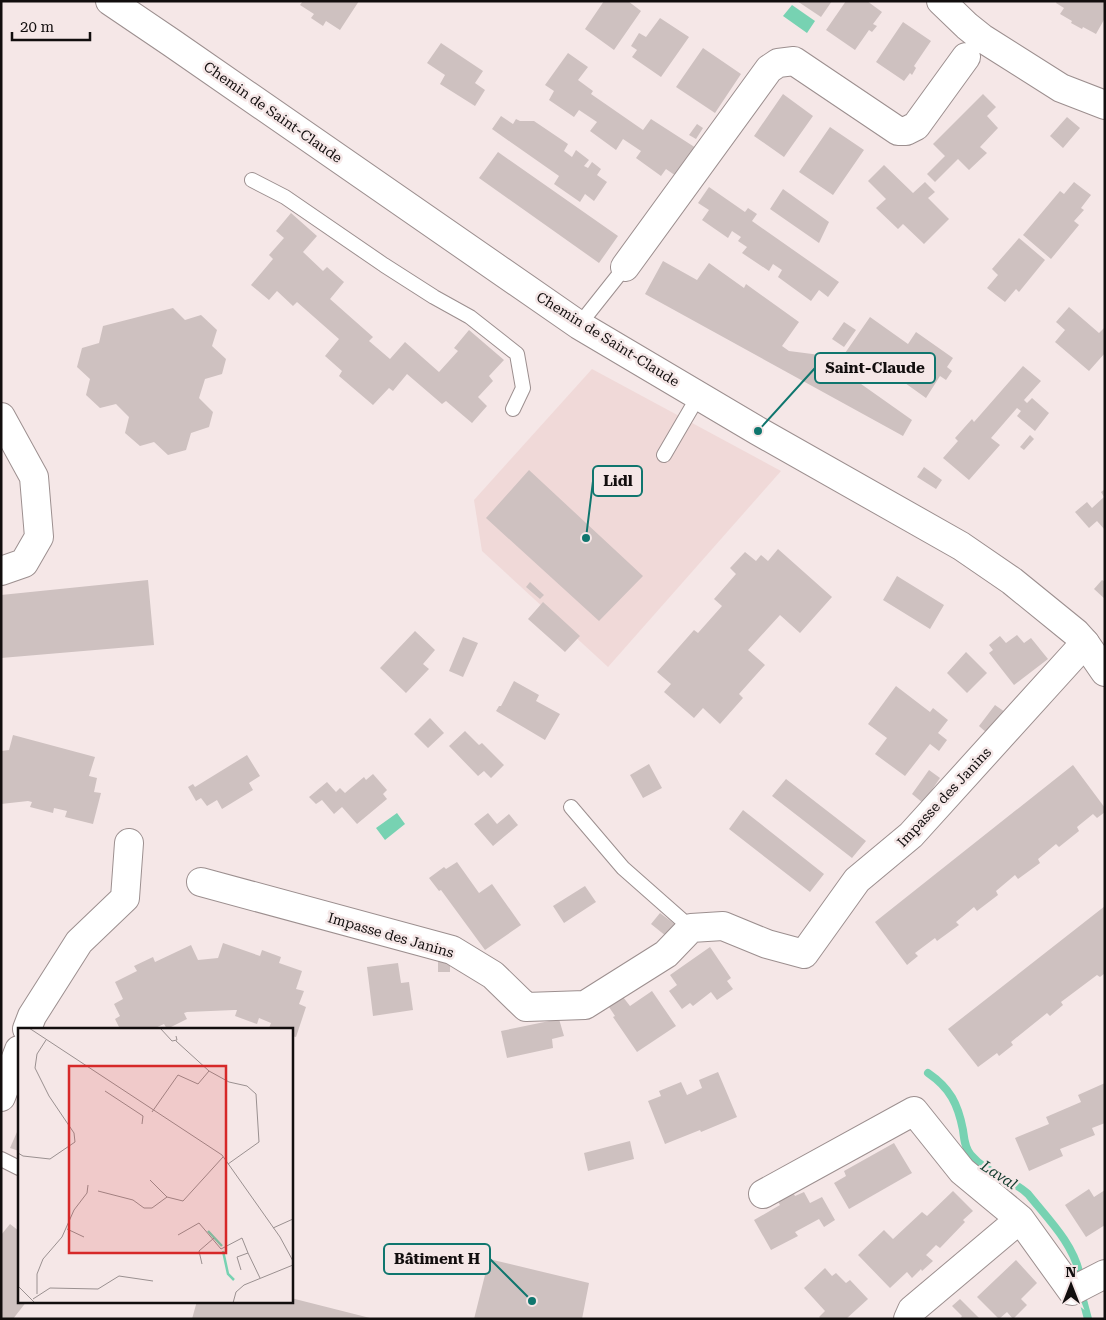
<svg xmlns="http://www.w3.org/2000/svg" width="1106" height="1320" font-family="'Roboto Serif',serif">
<rect width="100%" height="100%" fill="#f5e7e7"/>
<path fill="#f0d9d8" d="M592,369L781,471L608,667L482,551L474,500Z"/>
<path fill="#77d2b2" d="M792,5L815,21L807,33L783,16Z
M397,813L405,824L385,840L376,828Z"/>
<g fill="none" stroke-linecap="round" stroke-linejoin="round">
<path stroke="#77d2b2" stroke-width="8" d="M928,1073C950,1088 958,1104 963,1130C964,1138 965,1149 971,1155C987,1174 1011,1178 1028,1194C1048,1219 1073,1243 1080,1275
M1083,1300L1088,1319"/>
</g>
<path fill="#cec1c0" d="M303,1H359L340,30L326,21L323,26L311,18L314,14L300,5Z
M604,1H628L641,11L614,50L585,29Z
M797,1H832L821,17Z
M846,1H867L882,12L873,24L877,26L872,32L869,30L855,50L826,30Z
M1057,1H1105V18L1096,34L1083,27L1082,29L1071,23L1072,21L1060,14L1064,8L1056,3Z
M660,18L689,37L661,77L632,57L637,50L631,46L639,33L646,37Z
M903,22L931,41L914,66L916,68L912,75L910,73L904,81L876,62Z
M441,43L483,71L475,83L485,90L475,106L440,84L445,75L427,63Z
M703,48L741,74L715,113L676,87Z
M568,53L588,67L578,80L593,91L591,94L643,130L651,119L696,148L676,176L666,169L661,176L636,158L641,151L623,139L616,150L590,131L597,122L579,110L574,117L549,100L554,91L545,85Z
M783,94L813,116L784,157L754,136Z
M983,94L996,107L987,116L998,128L980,147L987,153L969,170L958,159L935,182L927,174L945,156L933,144Z
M501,116L513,124L516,119L520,121H534L568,144L564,151L572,157L576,150L589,160L584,166L588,168L592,162L601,169L597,175L607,182L594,201L585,194L580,202L554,184L559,176L492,129Z
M1067,117L1080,128L1063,148L1050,136Z
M697,124L703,128L696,139L689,135Z
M830,127L864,150L833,195L799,172Z
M498,152L618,236L599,263L479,178Z
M884,165L913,193L925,182L935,192L928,198L949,219L924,244L903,224L898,229L876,208L886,199L868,181Z
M1074,182L1091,195L1081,208L1084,210L1074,221L1079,225L1051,259L1023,235L1060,191L1064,194Z
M709,187L745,212L748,208L757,214L752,221L839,282L828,297L819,290L811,301L778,277L782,270L773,264L769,271L742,253L747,247L738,241L741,237L732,231L728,238L702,220L709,210L698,203Z
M783,189L829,222L819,243L770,209Z
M291,213L317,236L303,252L323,271L327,267L344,282L330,299L373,337L369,341L390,359L405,342L439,372L458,351L454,348L469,330L504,360L489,376L493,381L478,397L487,406L472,423L446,401L442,404L407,374L393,391L389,388L373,405L339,376L342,371L325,356L339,339L297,302L293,306L277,291L269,300L251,285L273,259L269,255L284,238L276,231Z
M1019,238L1045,260L1019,292L1016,289L1005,302L987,288L998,275L992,269Z
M663,261L697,280L709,263L744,288L746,284L799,322L782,346L789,351L820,355L912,420L903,436L645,294Z
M1069,307L1099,333L1105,327V353L1089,371L1055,342L1065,330L1056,322Z
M173,308L185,320L201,315L217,330L212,346L226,359L222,374L205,379L199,398L213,412L209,427L191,433L186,450L168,455L154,442L140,446L125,433L129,417L116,404L100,408L86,395L90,379L77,367L82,348L99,343L103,326Z
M870,317L908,344L916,332L953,358L947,367L952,371L946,380L940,376L926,398L898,378L906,366L897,360L894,364L884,357L871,376L843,356Z
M844,322L856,330L844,347L832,339Z
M1023,366L1041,381L1024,400L1027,403L1032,398L1049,413L1035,431L1017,416L1021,411L1017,408L991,438L1000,445L969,480L943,458L958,441L955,438L972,419L974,422Z
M1030,435L1034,439L1024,450L1020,447Z
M924,467L942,480L936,489L917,477Z
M529,470L643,576L599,621L486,518Z
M1105,489V530L1097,521L1089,528L1075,512L1087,502L1092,508L1104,497L1101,492Z
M778,549L832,597L800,633L780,615L748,650L765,665L739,694L743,698L720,724L703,708L694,718L664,692L671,684L657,672L694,630L698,633L722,606L714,599L736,574L730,568L745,552L756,561L761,555L768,561Z
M897,576L944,605L930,629L883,600Z
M148,580L154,645L1,658V595Z
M1102,580L1105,582V599L1094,589Z
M530,582L544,595L540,599L526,587Z
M543,602L580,636L565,652L528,619Z
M415,631L435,650L423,664L429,669L406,693L380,668Z
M1017,635L1024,643L1031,638L1048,659L1014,685L989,653L993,650L989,645L1000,636L1006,643Z
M463,637L478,643L463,677L449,671Z
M966,652L987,673L967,693L947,673Z
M514,681L539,695L536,701L560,714L545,740L496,711L499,706H501Z
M896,686L930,712L933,708L948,720L938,733L947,740L939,751L930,744L905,776L875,754L887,738L868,724Z
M995,705L1005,712L988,734L979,726Z
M430,718L444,733L428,748L414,734Z
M465,731L479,745L482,743L504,765L491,778L484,771L478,776L449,746Z
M13,735L95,757L89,776L97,778L94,792L101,793L93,824L65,817L67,811L54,808L53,813L30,807L32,802L28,801L1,804V751L9,750Z
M247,755L260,776L249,783L253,790L222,809L217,800L207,806L201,798L196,801L188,787L193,784L195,787Z
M649,764L662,788L643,798L630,775Z
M1073,765L1105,808V812L1097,818L1093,814L1077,827L1079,831L1059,847L1056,844L1038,859L1040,863L1018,879L1015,875L996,891L998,895L977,911L974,907L956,922L959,925L937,941L935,938L915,953L918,956L907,965L875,922Z
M929,770L940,778L923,803L912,794Z
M373,774L387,790L383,794L387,799L357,824L342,807L334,814L322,800L316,804L309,797L327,782L336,792L340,788L345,793L364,777L366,780Z
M786,779L866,841L852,858L772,796Z
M743,810L824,874L810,892L729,829Z
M488,813L497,824L509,814L518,825L493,846L474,824Z
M457,862L479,893L492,884L521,925L485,950L441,890L439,891L429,878L444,867L446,869Z
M585,886L596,902L564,923L553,906Z
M1105,906V973L1100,977L1097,975L1061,1002L1063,1005L1050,1016L1047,1013L1011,1042L1013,1045L999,1056L997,1053L978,1067L948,1029Z
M660,913L676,925L666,936L651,924Z
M223,943L260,956L262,950L281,957L279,963L302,971L296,989L304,991L299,1004L306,1007L296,1037L291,1036V1029H271L269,1028L271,1023L259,1018L257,1024L235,1016L237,1010H234L187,1012L184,1013L187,1019L167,1029L164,1024L153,1029H120L115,1019L120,1016L114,1004L123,999L115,982L137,971L134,966L153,957L155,962L191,945L198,960L218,958Z
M710,947L731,978L727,981L733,989L717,1000L711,992L693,1006L690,1003L682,1009L669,991L677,985L670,975Z
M438,960H450V972H438Z
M398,963L401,983L409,982L413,1010L373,1016L367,967Z
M652,991L676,1026L637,1052L613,1017L615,1016L609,1007L623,997L630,1006Z
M559,1019L564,1036L552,1039L553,1048L507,1058L501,1031Z
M718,1072L737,1117L701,1132L700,1130L665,1144L648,1101L661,1096L659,1091L681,1082L687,1095L702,1088L699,1080Z
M1105,1083V1123L1092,1128L1095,1135L1060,1149L1063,1156L1029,1171L1015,1138L1049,1124L1046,1117L1081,1102L1078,1095Z
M17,1132L19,1133V1151L10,1148Z
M630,1141L634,1159L588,1171L584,1153Z
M894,1143L912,1173L849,1209L834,1183L846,1176L844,1171Z
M1089,1189L1094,1197L1105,1190V1225L1086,1237L1065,1205Z
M953,1191L973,1211L963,1220L965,1222L940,1248L936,1245L926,1255L933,1261L922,1271L921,1269L912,1278L907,1272L890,1288L858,1255L884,1230L893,1239L922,1212L927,1216Z
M793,1192L795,1196L804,1192L810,1203L822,1197L835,1220L824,1227L819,1219L795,1232L798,1236L771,1250L754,1220L780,1205L777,1200Z
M10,1224L19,1231V1301H27L13,1319H1V1235Z
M489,1259L589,1283L582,1319H474Z
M1016,1260L1037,1283L1021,1299L1027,1305L1013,1319L1007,1312L999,1319L977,1297Z
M825,1268L832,1276L836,1273L846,1283L850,1280L868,1299L846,1319H821L819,1317L825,1311L804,1288Z
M291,1298L374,1319H192L197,1301H291Z
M960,1299L980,1319H960L962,1316L952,1306Z"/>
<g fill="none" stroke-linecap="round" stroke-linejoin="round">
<g stroke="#9c8f8f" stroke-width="16">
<path id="service" d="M252,180L285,197L384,265L434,297L470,317L517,354L523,388L513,409
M579,325L625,267
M664,455L699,395
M571,807L623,868L691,928
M1,1159L19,1168"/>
</g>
<g stroke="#9c8f8f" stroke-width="30">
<path id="minor" d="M941,1L967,26L982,38L1061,88L1105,105
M625,267L769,69L778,63L794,61L898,131H906L916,126L966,57
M1,417L34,477L39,537L24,563L1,571
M201,882L452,950L493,975L526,1007L585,1005L666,954L691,928L723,926L767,944L804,954L857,880L911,835L1085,643
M27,1029L32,1016L79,942L125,898L129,843
M1,1097L19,1050
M763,1194L914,1111L962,1171L1020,1219L1072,1291L1105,1274
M908,1319L912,1310L1020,1219"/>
</g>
<g stroke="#9c8f8f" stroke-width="30">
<path id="tertiary" d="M110,1L172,43L579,325L758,431L961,546L1012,581L1076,633L1085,643L1105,672"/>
</g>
<use href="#service" stroke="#fff" stroke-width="14"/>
<use href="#minor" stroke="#fff" stroke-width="28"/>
<use href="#tertiary" stroke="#fff" stroke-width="28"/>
</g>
<g text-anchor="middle" stroke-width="5" stroke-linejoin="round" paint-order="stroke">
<g font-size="14" fill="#120e0e" stroke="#f5e7e7">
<text transform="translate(273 112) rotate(35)" y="5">Chemin de Saint-Claude</text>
<text transform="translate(608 339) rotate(32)" y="5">Chemin de Saint-Claude</text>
<text transform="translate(944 797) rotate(-47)" y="5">Impasse des Janins</text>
<text transform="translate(391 935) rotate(16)" y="5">Impasse des Janins</text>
</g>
<g font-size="15" font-style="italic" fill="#103a2c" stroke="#f5e7e7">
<text transform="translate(999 1175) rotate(33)" y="5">Laval</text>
</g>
</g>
<g transform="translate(18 1028)">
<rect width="275" height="275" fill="#f5e7e7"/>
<path fill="none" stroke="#77d2b2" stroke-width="2.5" d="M190,203L204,218M205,223L210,246L216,252"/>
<path fill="none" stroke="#9a9090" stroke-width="1" d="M11,0L204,127L262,209L275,233M142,0L154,13L159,12L158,8M158,13L191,43L211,54L229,58L238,66L241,114L210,136M87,63L125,88L124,96M134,84L160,47L180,56L191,43M0,125L5,128L32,131L57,114L56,105L31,68L17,40L19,26L28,12M132,152L149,169M80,163L115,172L126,180H134L149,169L165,173L205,129M255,200L275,191M49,201L66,209M160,207L181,195L203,221L224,210L230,225M184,236L181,223L196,210M223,242L219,229L230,225L242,250M0,258L17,275M19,266V246L25,231L44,209L56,182L69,165L70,157M15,271L32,260L80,261L101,248L135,253M215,275L218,264L226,257L275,237"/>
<path fill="#d62828" fill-opacity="0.15" stroke="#d62828" stroke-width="2.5" d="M51,38H208V225H51Z"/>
<rect width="275" height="275" fill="none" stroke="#120e0e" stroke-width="2.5"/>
</g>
<path fill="none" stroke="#0f766e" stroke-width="2" d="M758 431L815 368M586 538L593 481M532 1301L490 1259"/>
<g fill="#0f766e" stroke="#f5e7e7" stroke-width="2">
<circle cx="758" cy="431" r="5"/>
<circle cx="586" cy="538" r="5"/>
<circle cx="532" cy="1301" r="5"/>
</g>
<g fill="#f5e7e7" stroke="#0f766e" stroke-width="2">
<rect x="815" y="353" width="120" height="30" rx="5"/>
<rect x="593" y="466" width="49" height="30" rx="5"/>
<rect x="384" y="1244" width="106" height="30" rx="5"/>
</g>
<g font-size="15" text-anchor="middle" font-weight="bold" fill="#120e0e">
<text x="875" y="373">Saint-Claude</text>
<text x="618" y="486">Lidl</text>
<text x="437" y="1264">Bâtiment H</text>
</g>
<rect width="1106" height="1320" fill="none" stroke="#120e0e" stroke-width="5"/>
<g transform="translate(1071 1285)" stroke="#f5e7e7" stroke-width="4" paint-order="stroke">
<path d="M0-4L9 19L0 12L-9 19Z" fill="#120e0e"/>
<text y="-8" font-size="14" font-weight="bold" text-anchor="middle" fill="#120e0e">N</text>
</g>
<path d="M12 32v8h78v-8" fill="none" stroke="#120e0e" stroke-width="2.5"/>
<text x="20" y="32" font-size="15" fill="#120e0e" stroke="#f5e7e7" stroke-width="4" paint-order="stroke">20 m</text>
</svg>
